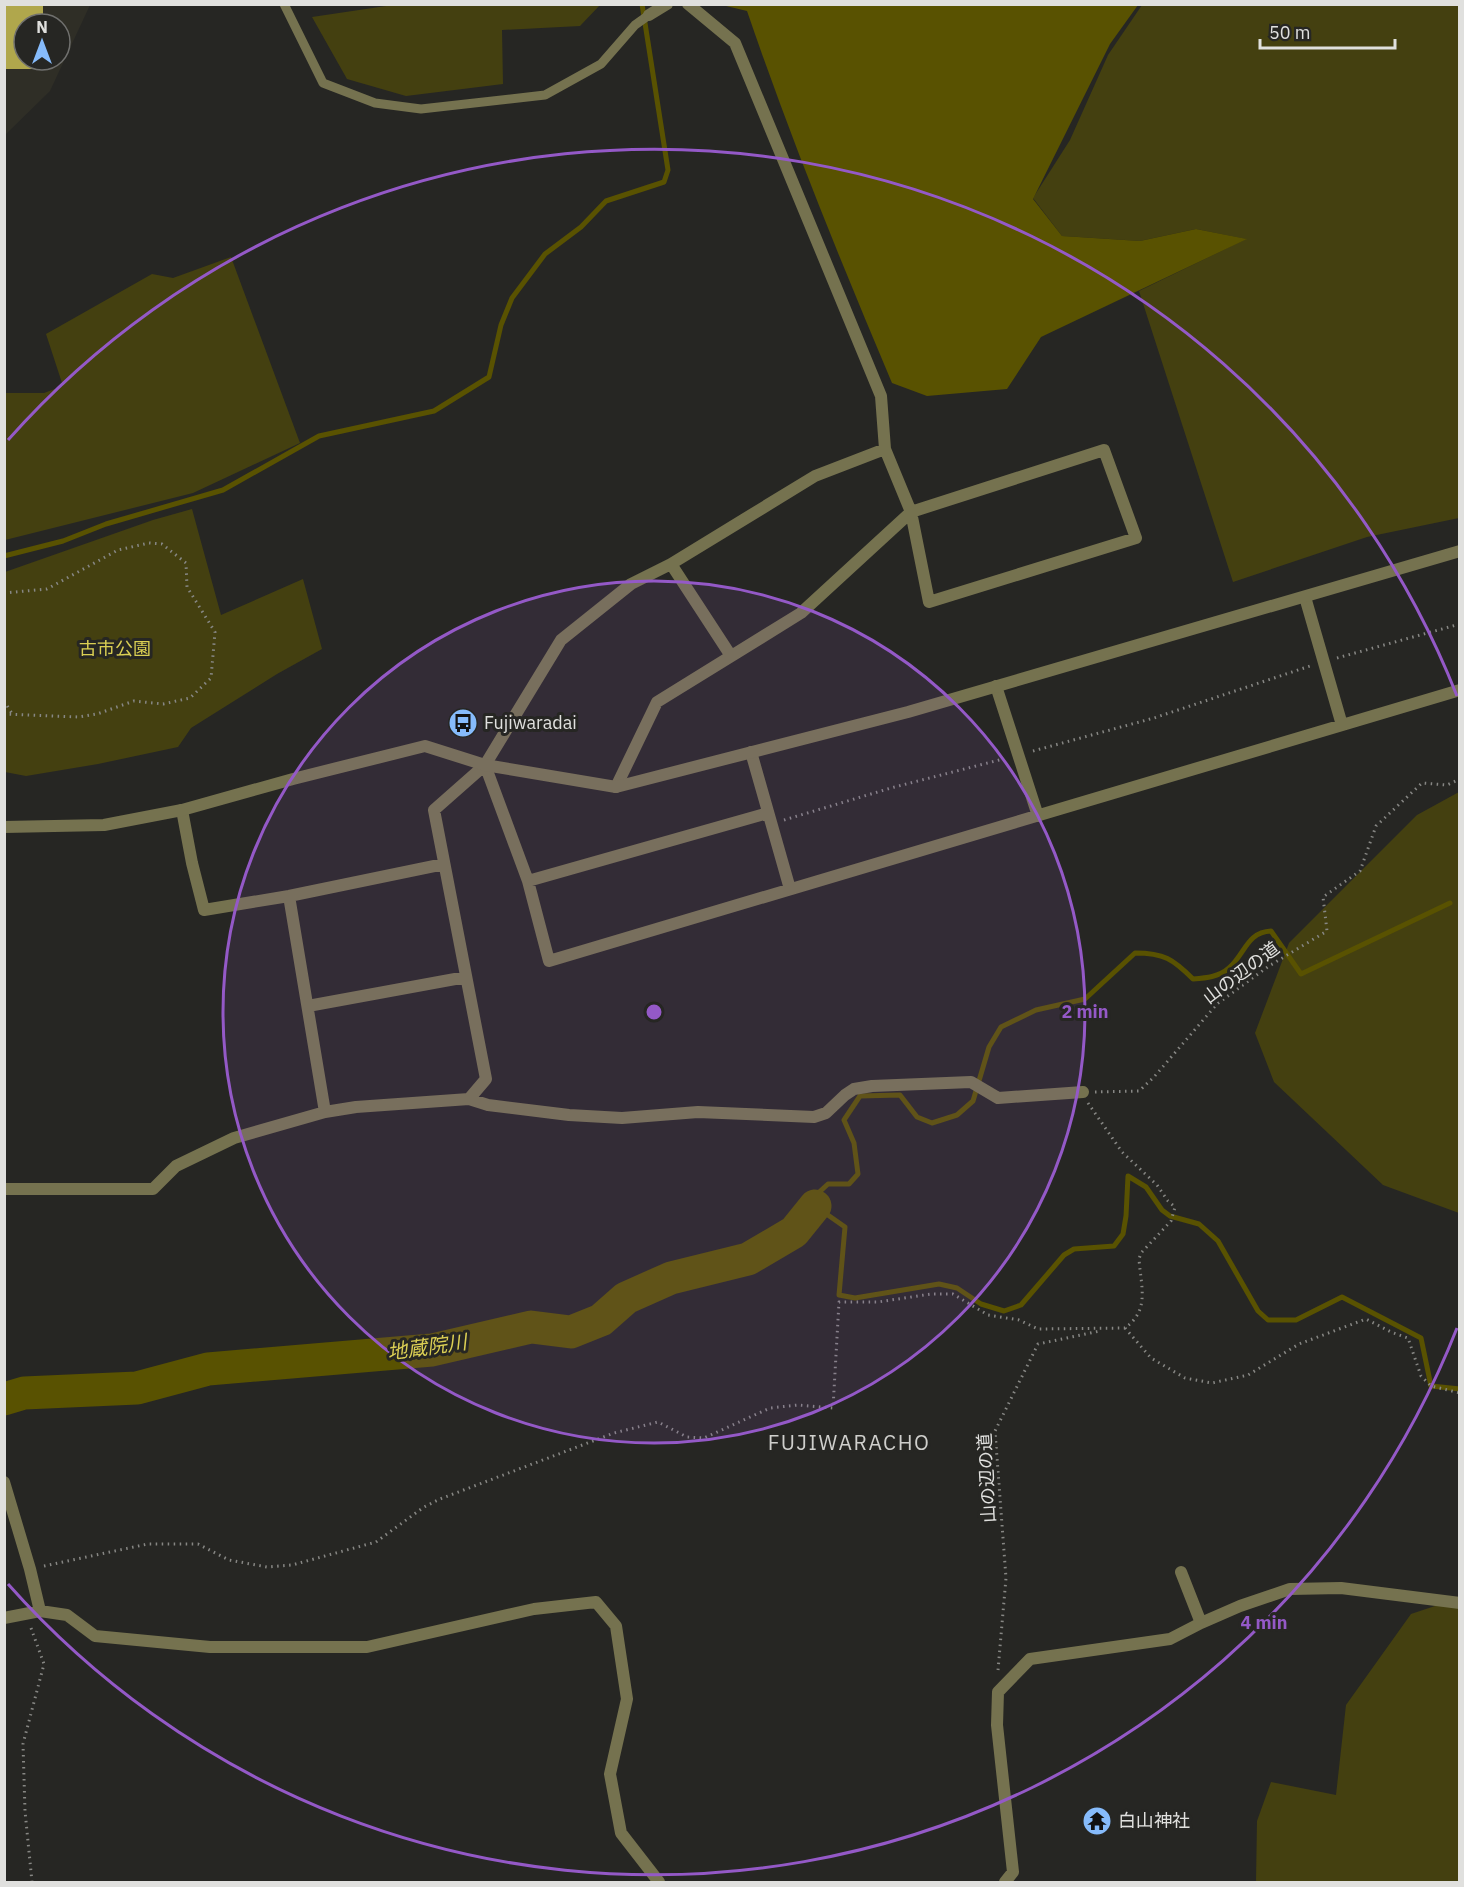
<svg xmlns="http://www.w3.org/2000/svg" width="1464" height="1887" font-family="'IBM Plex Sans','Noto Sans JP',sans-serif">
<rect width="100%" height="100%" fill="#262623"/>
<path fill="#2f2e26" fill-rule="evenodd" d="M5,5H90L50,91L5,135ZM24,24H60V60H24Z"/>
<path fill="#444010" d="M386,5L600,4V5L580,26L502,30L503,84L406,96L347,79L312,17L386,6Z
M1142,5H1459V518L1367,537L1233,582L1139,291L1246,239L1196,229L1140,241L1062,236L1033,198L1070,140L1108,55Z
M231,257L300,443L193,493L5,540V393H44L63,386L46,334L152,274L173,278Z
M192,509L221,615L303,579L322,649L277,674L191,728L178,747L98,764L26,776L5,772V572L153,520Z
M1459,792V1213L1383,1185L1274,1082L1255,1033L1289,943L1417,815Z
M1459,1598V1882H1256L1257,1821L1271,1782L1336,1795L1346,1705L1411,1614Z"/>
<path fill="#595201" d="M722,5H1138L1110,44L1033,199L1062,236L1140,241L1196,229L1247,239L1041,337L1007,389L927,396L892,383C840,260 790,137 747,11Z"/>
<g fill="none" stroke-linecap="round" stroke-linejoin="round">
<path stroke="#595201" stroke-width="5" d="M4,556L63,541L106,524L223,490L319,436L434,411L489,377L501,325L512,298L545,254L581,227L606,201L664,182L668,170L642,4
M1450,903L1301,974L1271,931C1247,932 1245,954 1229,968C1219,977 1206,978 1193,979C1173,959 1164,953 1135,953L1085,999L1036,1010L1001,1027L989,1047L973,1101L957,1115L932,1123L917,1117L900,1095L860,1096L844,1120L854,1143L858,1174L849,1184H828L815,1196V1206L845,1227L839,1295L855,1298L939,1284L957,1288L981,1304L1004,1311L1021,1305L1064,1255L1074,1249L1114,1246L1123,1234L1126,1216L1128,1176L1146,1187L1162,1210L1170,1216L1199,1224L1218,1241L1258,1311L1268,1320H1296L1342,1297L1421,1338L1431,1386L1460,1389"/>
<path stroke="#595201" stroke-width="33" d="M4,1399L24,1393L137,1388L208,1369L432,1350L531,1327L571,1332L601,1320L626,1298L671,1278L748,1259L794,1232L815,1206"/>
</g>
<path fill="#b0a74c" d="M4,4H43V24H24V60H43V69H4Z"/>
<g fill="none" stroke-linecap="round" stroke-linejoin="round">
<path stroke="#878784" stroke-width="3" stroke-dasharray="1.5 4.5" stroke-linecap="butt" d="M4,593L47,589L118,550L149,543L162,544L186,563L187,587L215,632L211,678L190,698L163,704L134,701L97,714L79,717L4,714
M1337,658L1460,624
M4,701L13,715
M1033,751L1154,718L1310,666
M784,820L891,788L1003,759
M1095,1092L1139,1091L1154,1077L1217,1004L1269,966L1327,931L1323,897L1360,871L1376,826L1422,783L1447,785L1460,779
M1088,1103L1122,1152L1157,1185L1168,1201L1175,1207L1171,1221L1141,1253L1139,1259C1141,1287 1150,1310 1125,1328
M1125,1328L1151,1358L1185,1378L1212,1383L1248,1375L1299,1344L1366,1319L1391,1332L1408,1338L1421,1376L1431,1386L1460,1393
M44,1566L148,1544H198L229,1560L267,1567L292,1565L376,1542L424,1507L440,1499L614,1433L658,1422L687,1437L704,1438L770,1408L798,1405L833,1408L839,1302H878L931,1294H953L988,1315L1019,1320L1038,1329L1125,1328
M31,1628L44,1664L23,1744L25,1811L32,1882
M998,1670L1006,1578L995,1431L1038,1344L1100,1331"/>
<path stroke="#75724f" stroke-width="9" d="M284,4L323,83L375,103L421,109L545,95L601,64L635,25L649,15"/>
<path stroke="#75724f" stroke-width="12" d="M649,15L667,4
M671,564L731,656
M1305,597L1342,725
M996,686L1038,816
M751,752L790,889
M485,765L528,881L549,961L1460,690
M616,787L657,702L801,613L911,512L1104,450L1136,538L929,602L911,512L885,449L881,396L735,43L688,4
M182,810L192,863L204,910L289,896L444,864
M528,881L768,813
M289,896L325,1112
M308,1006L466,977
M469,1099L488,1105L569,1115L622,1118L698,1112L814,1117L826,1113L845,1095L854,1089L872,1086L971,1082L998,1098L1083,1092
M4,1189H153L176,1166L234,1138L325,1112L356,1107L469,1099L486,1079L434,810L485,765L561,640L631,584L671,564L815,476L885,449
M4,1482L30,1569L40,1611
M1181,1572L1201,1623
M4,1618L40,1611L67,1615L95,1636L210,1647H367L534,1609L596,1602L616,1626L627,1699L610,1774L621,1833L659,1882
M1005,1882L1013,1872L997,1725L998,1692L1030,1659L1170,1639L1201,1623L1240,1606L1290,1589L1341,1588L1460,1603"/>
<path stroke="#75724f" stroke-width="12" d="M4,827L104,825L182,810L293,779L425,746L485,765L616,787L908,712L1460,551"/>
</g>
<circle cx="654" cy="1012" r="431" fill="#9459c7" fill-opacity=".12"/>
<g fill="none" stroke="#9459c7" stroke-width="3">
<circle cx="654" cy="1012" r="431"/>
<path d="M1457 1328A863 863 0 0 1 8 1584M8 440A863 863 0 0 1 1457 696"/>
</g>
<defs>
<g id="bus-disc" transform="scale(1.5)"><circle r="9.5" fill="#86bbfb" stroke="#262623"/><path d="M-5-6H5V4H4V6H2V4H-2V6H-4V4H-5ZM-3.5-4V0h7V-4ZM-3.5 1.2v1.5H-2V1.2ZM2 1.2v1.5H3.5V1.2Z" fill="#111"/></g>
<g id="temple-disc" transform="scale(1.5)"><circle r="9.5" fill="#86bbfb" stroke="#262623"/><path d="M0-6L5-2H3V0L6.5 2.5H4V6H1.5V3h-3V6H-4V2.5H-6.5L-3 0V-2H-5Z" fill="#111"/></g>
</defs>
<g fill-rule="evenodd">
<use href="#bus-disc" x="463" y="723"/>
<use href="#temple-disc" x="1097" y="1821"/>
</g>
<g text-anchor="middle" stroke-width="6" stroke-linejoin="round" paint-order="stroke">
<g font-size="18" fill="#dacf53" stroke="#262623">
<text x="115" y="655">古市公園</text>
</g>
<g font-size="18" fill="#e0e0de" stroke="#262623" text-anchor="start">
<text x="484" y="729">Fujiwaradai</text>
<text x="1118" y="1827">白山神社</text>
</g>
<g font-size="18" fill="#e0e0de" stroke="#262623">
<text transform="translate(1241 973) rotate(-37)" y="6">山の辺の道</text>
<text transform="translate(987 1478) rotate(-93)" y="6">山の辺の道</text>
</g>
<g font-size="20" font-style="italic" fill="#dbcf54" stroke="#262623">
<text transform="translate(427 1347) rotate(-8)" y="7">地蔵院川</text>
</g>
<g font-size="21" letter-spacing="1.5" fill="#cfcfcc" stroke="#262623">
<text x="849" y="1450">FUJIWARACHO</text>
</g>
</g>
<circle cx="654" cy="1012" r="9" fill="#9459c7" stroke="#262623" stroke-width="3"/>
<g font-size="18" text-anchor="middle" font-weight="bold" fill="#9459c7" stroke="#262623" stroke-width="6" stroke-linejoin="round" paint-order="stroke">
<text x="1085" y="1018">2 min</text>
<text x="1264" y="1629">4 min</text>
</g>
<rect width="1464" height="1887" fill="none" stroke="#e0e0de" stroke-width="12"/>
<g transform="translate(42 42)"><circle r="28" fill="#262623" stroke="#70706e" stroke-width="1.5"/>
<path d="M0-4.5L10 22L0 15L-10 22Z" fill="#86bbfb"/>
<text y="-9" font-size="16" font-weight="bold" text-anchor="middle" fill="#e0e0de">N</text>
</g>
<path d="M1260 39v9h135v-9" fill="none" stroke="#e0e0de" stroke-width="3"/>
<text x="1269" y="39" font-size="18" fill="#e0e0de" stroke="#262623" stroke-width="4.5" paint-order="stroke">50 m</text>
</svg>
